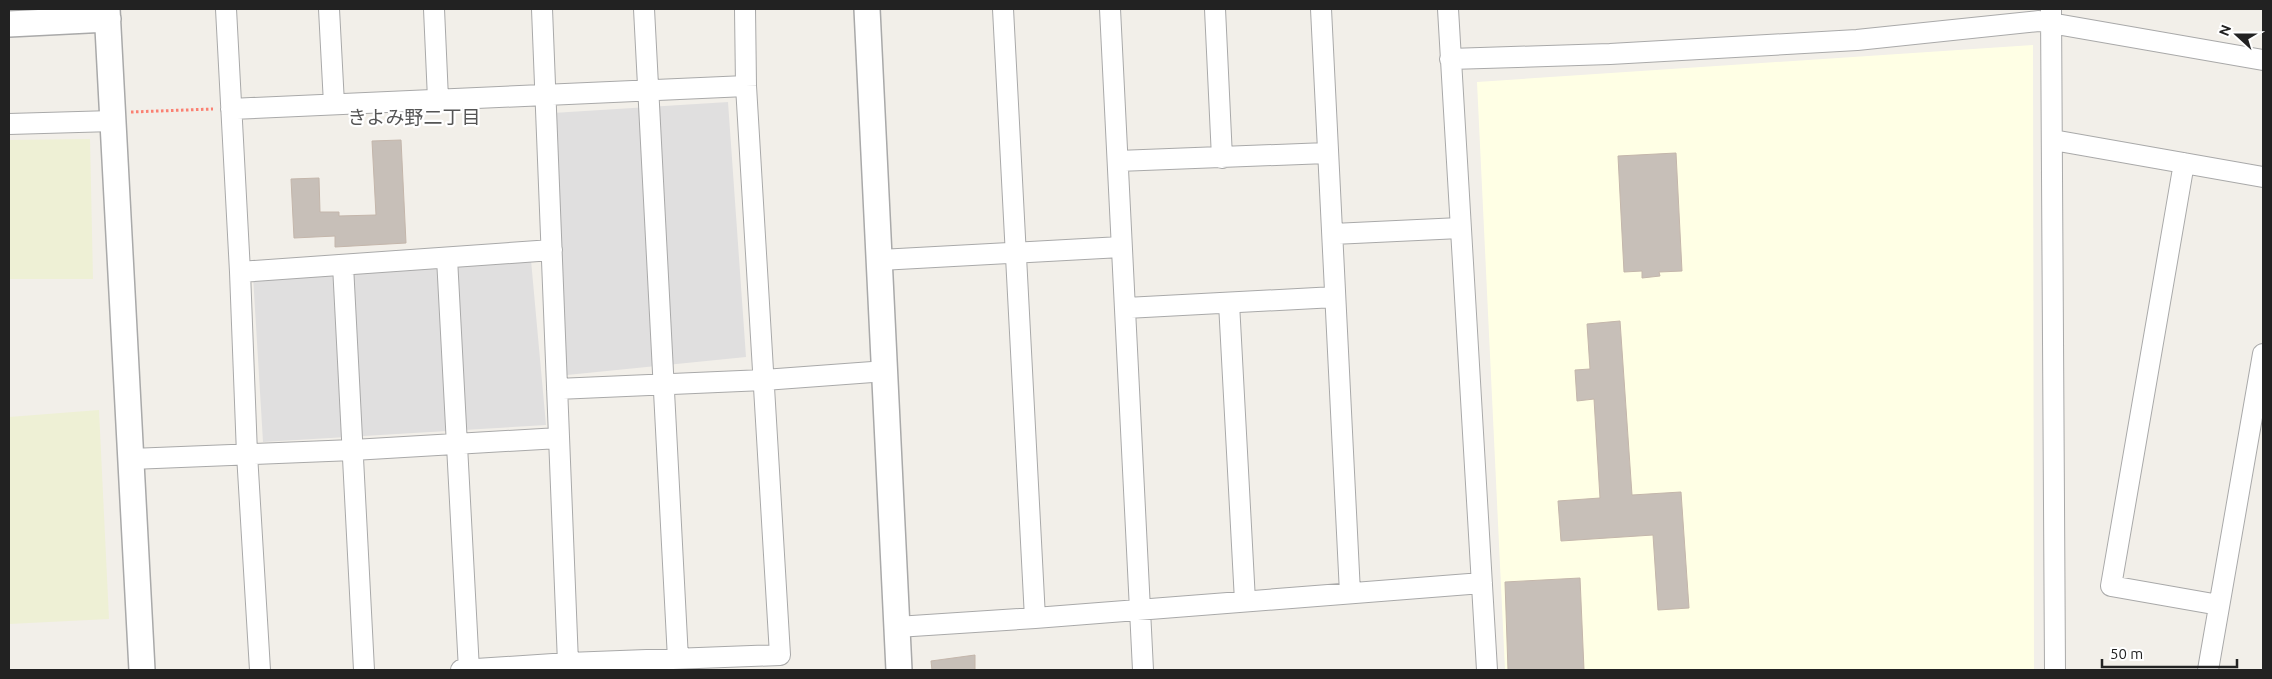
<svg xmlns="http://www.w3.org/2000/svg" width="2272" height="679" font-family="Ubuntu,'Noto Sans JP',sans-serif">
<rect width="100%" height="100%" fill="#f2efe9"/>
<path fill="#e0dfdf" d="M728,102L746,357L567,375L553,113Z
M531,260L546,425L263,442L253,276Z"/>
<path fill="#ffffe5" d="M2033,45L2034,670H1505L1477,82Z"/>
<path fill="#eef0d5" d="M90,139L93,279H9V140Z
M99,410L109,619L9,624V417Z"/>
<path fill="#c7bfb8" stroke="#c4b6ab" d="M401,140L406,243L335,247V236L294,238L291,179L319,178L320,212H339V216L376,215L372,141Z
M1676,153L1682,271L1659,272L1660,276L1642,278V271L1624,272L1618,156Z
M1620,321L1632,495L1681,492L1689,608L1658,610L1653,535L1561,541L1558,501L1600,498L1594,399L1577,401L1575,370L1590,369L1587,324Z
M1580,578L1584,670H1508L1505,582Z
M975,655V670H932L931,661Z"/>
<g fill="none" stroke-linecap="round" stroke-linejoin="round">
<g stroke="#a9a9a9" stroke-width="22">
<path id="minor" d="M226,9L240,272L247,454L260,670
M329,9L334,104
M434,9L438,99
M542,9L568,663
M644,9L678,659
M1003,9L1035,618
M1110,9L1143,670
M1215,9L1222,158
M1321,9L1350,593
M1448,9L1487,670
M2051,9L2055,670
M1450,59L1610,54L1857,40L2039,21L2263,60
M231,109L746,86
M9,124L113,121
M2053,140L2263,177
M1118,161L1327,153
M2184,163L2111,586L2219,605
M1333,234L1460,228
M447,258L469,670
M880,260L1121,247
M343,265L364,670
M240,272L552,250
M1229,303L1245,601
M1126,308L1335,297
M557,389L764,380L886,371
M131,459L353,450L559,438
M897,627L1035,618L1482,583
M461,670L568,663L780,655L746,86L745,9
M2208,670L2263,354"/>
</g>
<g stroke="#a9a9a9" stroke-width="28">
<path id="tertiary" d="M107,9L142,670
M867,9L899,670
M9,24L108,19"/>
</g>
<path stroke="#fa8072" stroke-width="3" stroke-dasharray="2.5 2.5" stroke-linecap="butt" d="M131,112L213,109"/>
<use href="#minor" stroke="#fff" stroke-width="20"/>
<use href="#tertiary" stroke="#fff" stroke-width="25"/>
</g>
<g text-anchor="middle" stroke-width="4.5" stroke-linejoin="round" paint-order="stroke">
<g font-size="19" fill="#555" stroke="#fff">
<text x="414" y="124">きよみ野二丁目</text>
</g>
</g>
<rect width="2272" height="679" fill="none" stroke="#222222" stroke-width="20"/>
<g transform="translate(2237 35) rotate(291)" stroke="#ffffff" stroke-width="4" paint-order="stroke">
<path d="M0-4L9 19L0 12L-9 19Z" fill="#222222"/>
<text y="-8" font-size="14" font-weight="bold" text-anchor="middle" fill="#222222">N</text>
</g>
<path d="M2102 659v8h135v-8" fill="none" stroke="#222222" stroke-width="2.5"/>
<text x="2110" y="659" font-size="15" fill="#222222" stroke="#ffffff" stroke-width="4" paint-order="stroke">50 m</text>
</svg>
